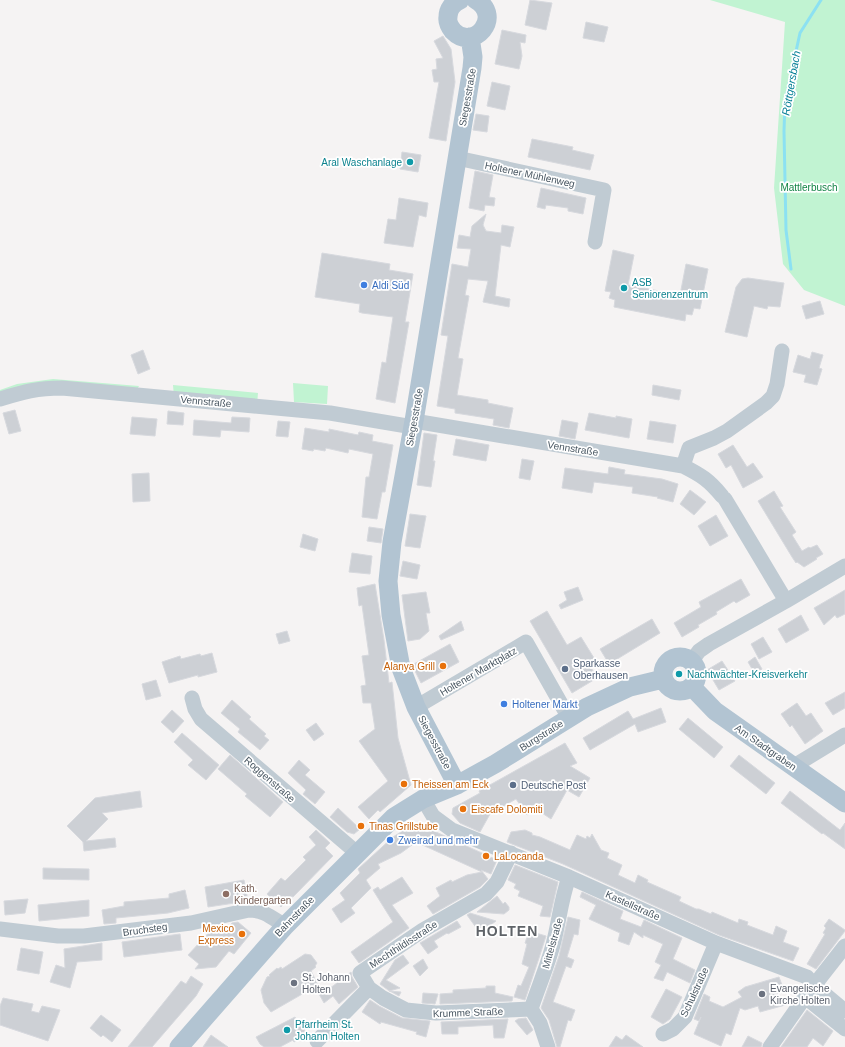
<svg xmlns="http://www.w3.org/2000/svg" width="845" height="1047" font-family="Helvetica,sans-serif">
<rect width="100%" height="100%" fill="#f5f3f3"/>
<path fill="#c1f3d2" d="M710,0H845V306L804,290L783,264L774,188L785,22Z
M53,379L139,386L135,393L61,386L0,397V390L17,384Z
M293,383L328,386L327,404L294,402Z
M173,385L258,393L257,404L174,397Z"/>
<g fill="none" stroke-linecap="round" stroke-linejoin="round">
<path stroke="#8ce1f2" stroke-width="3" d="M791,269L786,230L784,131L785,102L800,33L821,0"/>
</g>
<path fill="#cdd0d5" stroke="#d7d9de" d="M530,0L552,3L546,30L525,25Z
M586,22L608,27L604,42L583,38Z
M502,30L526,35L525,43L520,42L522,56L519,69L495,64Z
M443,36L451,49L455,82L446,141L429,138L439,82H434L432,70L437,69L436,59L443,58L434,41Z
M492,82L510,86L505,110L487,106Z
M476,114L489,116L487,132L473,130Z
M532,139L573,147L572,150L594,155L590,170L528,157Z
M402,152L421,155L418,172L400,169Z
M475,171L493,175L489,197L495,198L494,206L485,205L484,211L469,208Z
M541,188L586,198L583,214L568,211V208L546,205L545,209L537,207Z
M399,198L428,203L426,217L419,215L413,247L384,243L388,219L396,220Z
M486,214L483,225L486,231L501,233L502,225L514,227L510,247L501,245L495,296L510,299L509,307L483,302L488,281L468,279L465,295L469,296L458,358L463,359L457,395L488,400V403L513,408L509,428L493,425L494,419L455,413V409L437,406L448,336L441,335L452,264L468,267L471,249L457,248L459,235L470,237L472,226Z
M613,250L634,255L628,285L680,295L686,264L708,269L700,309L694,308L692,315L686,314L685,321L614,307L615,300L609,298L611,292L605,291Z
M322,253L390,264L389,270L413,274L405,322H409L395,403L376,399L382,362L386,363L393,317L362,313L359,312L360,304L315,297Z
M748,278L784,283L780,307L768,306L767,309L754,306L747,337L725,332L736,287L742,279Z
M820,301L824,314L806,319L802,306Z
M143,350L150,369L138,374L131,355Z
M812,352L823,355L819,368L822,369L817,385L804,382L806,375L793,372L798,355L810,359Z
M653,385L681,390L679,400L652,395Z
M15,410L21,431L9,434L3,413Z
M168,411L184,413L183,425L167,424Z
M589,413L616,418V416L632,419L629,438L585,430Z
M132,417L157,419L155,436L130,434Z
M232,417L250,418L249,432L221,430L220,437L193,435L194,420L231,423Z
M562,420L578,423L575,439L559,436Z
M278,421L290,422L288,437L276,436Z
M650,421L676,425L673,443L647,439Z
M305,428L329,432V429L358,435L359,432L373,435L372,441L393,445L385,492H382L377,519L362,517L366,477H369L373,454L349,449L348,453L326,448L325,451L314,449L313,451L302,449Z
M424,433L437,435L433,461H435L431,487L417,485Z
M456,439L489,445L486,461L453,455Z
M733,445L747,467L753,463L763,477L743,488L731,465L726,468L718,454Z
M522,459L534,461L530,480L519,478Z
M609,467L625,470L624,474L662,479L678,484L673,502L657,498L658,497L632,493L633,487L594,482L592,493L562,488L565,468L608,474Z
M149,473L150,501L133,502L132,474Z
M690,490L706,502L694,515L680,504Z
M774,491L783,506L780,507L796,532L792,535L802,551L809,547L810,548L817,545L823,554L816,558L817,559L804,567L797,562L796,563L792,557L758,501Z
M410,514L426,516L420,548L405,546Z
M716,515L728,536L710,546L698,526Z
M369,527L383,529L381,543L367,541Z
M303,534L318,539L315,551L300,547Z
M352,553L372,556L370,574L349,572Z
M403,561L420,565L417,579L400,576Z
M741,579L750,595L736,603L734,601L716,612L717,614L698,625L699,627L682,637L674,623L701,607L699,602Z
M375,584L384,640L389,683L392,682L398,738L411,785L380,812L378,810L369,819L358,807L388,781L359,741L375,729L371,703H363L361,686L366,685L362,656L369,655L362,605L359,606L357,588Z
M578,587L583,600L561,609L559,605L567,600L564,592Z
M845,590V614L837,618L835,615L824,625L814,608Z
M426,592L430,613H426L429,631L420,639L408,641L402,595Z
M547,611L567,645L581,637L594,658L588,662L597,678L572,693L530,621Z
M801,615L809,630L786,643L778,629Z
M652,619L660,633L609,664L600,649Z
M461,621L464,630L441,640L439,636Z
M287,631L290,641L279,644L276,634Z
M763,637L772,652L759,659L751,644Z
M450,644L459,662L421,683L412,665Z
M212,653L217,672L198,677V675L169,683L162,662L180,656L181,659L200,654L201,656Z
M755,657L762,669L755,674L748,662Z
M722,661L735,681L719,690L707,670Z
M156,680L161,696L146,700L142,684Z
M845,692V708L833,715L825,703Z
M232,700L251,717L249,719L266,734L264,736L269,740L260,750L238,732L240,729L221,713Z
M797,703L806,716L811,713L823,731L805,744L792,725L790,727L781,714Z
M661,708L666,722L638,732L635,724L590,750L583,738L628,711L633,719Z
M172,710L184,721L173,733L161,722Z
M688,718L723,747L714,758L679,729Z
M316,723L324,734L314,741L306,730Z
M182,733L219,765L206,780L188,765L193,760L174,742Z
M565,743L577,763L570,766L590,778L579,797L567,790L551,819L536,809L527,815L516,799L490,814L480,832L460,823L452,814L453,808L480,793L479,791Z
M230,755L283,802L270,817L245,796L247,794L218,769Z
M739,755L775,783L766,794L730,766Z
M299,760L310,770L305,775L325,792L315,804L303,794L306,790L288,773Z
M140,791L142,807L102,813L108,819L86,841L115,838L116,847L84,851L83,842L67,826L95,798Z
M790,791L840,830L845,823V849L823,833L822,834L781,803Z
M338,808L360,829L354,834L347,832L330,817Z
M417,826H423L497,860L491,874L481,870L488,879L480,887L433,914L427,906L440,896L436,888L451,880L452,882L467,875L482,872L416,842L401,853L378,864L380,868L366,880L371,888L351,908L355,913L341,923L332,909L345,900L340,893L360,873L358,869L393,837L409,827Z
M316,830L330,843L325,848L333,856L293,897L291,896L281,907L267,894L281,878L285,881L306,860L303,857L316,845L309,837Z
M525,830L532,833V835L540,837L570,850L577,835L586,839L587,836L590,838L592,834L601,850L609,853L607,858L622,865L618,875L635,883L638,875L648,880L647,882L681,897L679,901L696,909H699L711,914L712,912L738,923L739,919L748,922L747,925L773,935L776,926L787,931L783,942L799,948L793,961L736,941L719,935L563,864L507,842L511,832Z
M515,865L558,882L550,917L540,916L543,906L518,896L520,891L514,888L516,884L508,880Z
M43,868L89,869V880L43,879Z
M402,877L413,893L392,905L409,928L359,963L351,952L393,922L373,890L378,887L380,890Z
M244,880L248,901L208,907L205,887Z
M185,890L189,908L168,913L116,918V923L104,924L102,910L124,906V902L169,898V894Z
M582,892L623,911L620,919L641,927L644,920L682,938L673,959L695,970L690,983L667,972L663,981L654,978L661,965L655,962L663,944L643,935V938L634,932L629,945L618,941L620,933L589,919L596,905L580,897Z
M497,896L503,904L505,902L509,907V910L504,914L477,912Z
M28,899L25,913L5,915L4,901Z
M89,900V916L39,921L38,905Z
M470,913L496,921L480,933L467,915Z
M568,917L580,920L578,935L574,934L567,957L574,960L571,968L566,966L553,1002L575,1010L571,1021L568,1020L560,1047H557L549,1020L541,1008L559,956Z
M829,919L845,930V931L816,969L807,964L825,934L823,933L826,928L824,926Z
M457,921L461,927L448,934L447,933L434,941L438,947L428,954L420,943Z
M238,922L251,933L234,954L229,951L216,967L195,969L199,964L188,955L214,927L223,925L227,929L232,923Z
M529,931L546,936L539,958L525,1000L514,997L518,985L521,986L529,967L522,964L527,944L525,943Z
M180,934L182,950L124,957L122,942Z
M102,943V960L77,962L70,988L50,982L56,965L65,968L64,949Z
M21,948L43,952L39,974L17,970Z
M305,954L311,955L317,963L315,966L316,967L311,971L318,985L271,1012L264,1003L261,990L267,977L270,976L269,975L277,968L278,969L281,967L282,969Z
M403,955L409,963L386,980L400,988L389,991L401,992L399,996L388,990L380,984L395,960Z
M423,959L428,968L420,976L413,966Z
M351,972L352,977L358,987L339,1004L333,996L324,1003L319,994L333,986Z
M191,976L203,984L196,996L152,1047H128L181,981L186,984Z
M779,977L782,985L777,995H775L790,1003L789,1004L760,1012L758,1006L745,1010L740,1008L731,1035L726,1033L721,1046L694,1034L701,1017L699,1021L694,1019L704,994L710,997L709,1001L723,1007L742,997L738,992L745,987Z
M486,986H495V993L513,997L512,1001L440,1004V994L453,993V990L486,988Z
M666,989L682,997L670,1019L663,1024L651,1017Z
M423,993L438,994L435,1004L422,1003Z
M3,998L33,1004L31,1011L39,1013L42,1006L60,1010L48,1041L0,1025V1006Z
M370,1000L379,1006L402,1018L430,1021L426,1037L416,1034L417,1032L381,1022L380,1024L362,1012Z
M807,1010L833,1031L823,1046L813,1038L807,1047H781Z
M101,1015L121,1030L112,1042L103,1035L101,1037L90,1028Z
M295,1017L299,1025L302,1024L307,1035L294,1042L293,1040L280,1047H264L260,1044L256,1037Z
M526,1018L533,1030L527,1035L515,1021L518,1019Z
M508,1019L504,1038H494L493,1025L458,1027V1034H442L441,1022Z
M211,1035L228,1047H203Z
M626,1035L643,1047H609L616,1036L622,1040Z
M748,1036L762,1043L761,1047H742Z"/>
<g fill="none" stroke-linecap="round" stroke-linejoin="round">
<path stroke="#c0cbd3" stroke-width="15" d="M457,158L604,190L595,242
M0,399C23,392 37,388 62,388L330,413L413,427
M414,421L683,466C701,475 709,480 722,496
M683,466L689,448L714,438L727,431L766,403L773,396L777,384L782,351
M725,499L786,601
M691,662L699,651L709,644L786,601L845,566
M192,698L195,709L201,719L357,853
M416,707L526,642L569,718
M794,766L845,735
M423,799L433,816L452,830L569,877L716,943L807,977L815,986L845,1011
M511,853L497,882L486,894L423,930L360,973L369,988L383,998L406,1010L436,1013L531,1009L540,1023L548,1047
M0,929L58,936H84L191,923L249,910C264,910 272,918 285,926
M805,997L845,1029
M531,1009C538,988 547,967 553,945C559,922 561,899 569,877
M663,1034L673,1029L685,1017L716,943
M317,1041L369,988
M770,1047L805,997L845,946"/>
<path stroke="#b2c4d2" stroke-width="19" d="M460,0C453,3 448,9 448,17C447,22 450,27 453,31C473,52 504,17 476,0
M663 674a17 17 0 1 1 34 0a17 17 0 1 1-34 0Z
M692,687L715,711L845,803
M457,785L416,707L401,668L391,615L388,581L392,542L414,421L472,68L473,57L470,37
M179,1047L285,926L394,817L423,799L457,785L495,764L587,707L630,687L663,679"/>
</g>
<g fill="#0f9aa8" stroke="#fff" stroke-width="1.5">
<circle cx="410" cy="162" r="4"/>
<circle cx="624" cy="288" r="4"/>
<circle cx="679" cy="674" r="4"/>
<circle cx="287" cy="1030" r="4"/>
</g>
<g fill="#3f7fe0" stroke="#fff" stroke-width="1.5">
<circle cx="364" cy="285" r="4"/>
<circle cx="504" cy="704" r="4"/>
<circle cx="390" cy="840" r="4"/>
</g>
<g fill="#e8710a" stroke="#fff" stroke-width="1.5">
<circle cx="443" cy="666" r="4"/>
<circle cx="404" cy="784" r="4"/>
<circle cx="463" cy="809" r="4"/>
<circle cx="361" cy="826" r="4"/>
<circle cx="486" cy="856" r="4"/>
<circle cx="242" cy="934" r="4"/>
</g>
<g fill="#5c6f8a" stroke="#fff" stroke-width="1.5">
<circle cx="565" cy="669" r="4"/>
<circle cx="513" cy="785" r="4"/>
</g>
<circle fill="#8d6e63" stroke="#fff" stroke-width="1.5" cx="226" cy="894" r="4"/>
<g fill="#6b7280" stroke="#fff" stroke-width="1.5">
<circle cx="294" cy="983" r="4"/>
<circle cx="762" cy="994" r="4"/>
</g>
<g text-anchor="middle" stroke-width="3.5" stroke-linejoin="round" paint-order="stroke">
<g font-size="10" fill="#495762" stroke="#fff">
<text transform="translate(467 97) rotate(-80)" y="4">Siegesstraße</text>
<text transform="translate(530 174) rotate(12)" y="4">Holtener Mühlenweg</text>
<text transform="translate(206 401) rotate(5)" y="4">Vennstraße</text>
<text transform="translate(414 417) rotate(-80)" y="4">Siegesstraße</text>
<text transform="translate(573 448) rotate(9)" y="4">Vennstraße</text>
<text transform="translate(478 671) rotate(-30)" y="4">Holtener Marktplatz</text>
<text transform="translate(541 735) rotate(-32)" y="4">Burgstraße</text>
<text transform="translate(435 742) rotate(62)" y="4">Siegesstraße</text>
<text transform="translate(766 747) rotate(35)" y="4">Am Stadtgraben</text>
<text transform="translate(270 779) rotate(41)" y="4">Roggenstraße</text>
<text transform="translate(633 905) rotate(24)" y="4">Kastellstraße</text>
<text transform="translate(294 916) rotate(-46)" y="4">Bahnstraße</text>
<text transform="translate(145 929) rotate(-8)" y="4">Bruchsteg</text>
<text transform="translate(552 943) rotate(-74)" y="4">Mittelstraße</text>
<text transform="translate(403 944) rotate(-33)" y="4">Mechthildisstraße</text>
<text transform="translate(694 992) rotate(-65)" y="4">Schulstraße</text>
<text transform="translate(468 1012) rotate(-2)" y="4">Krumme Straße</text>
</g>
<g font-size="10" fill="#0d838f" stroke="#fff" text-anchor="start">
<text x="402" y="166" text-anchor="end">Aral Waschanlage</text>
<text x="632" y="286">ASB<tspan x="632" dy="12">Seniorenzentrum</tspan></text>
<text x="687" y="678">Nachtwächter-Kreisverkehr</text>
<text x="295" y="1028">Pfarrheim St.<tspan x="295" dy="12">Johann Holten</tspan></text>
</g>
<g font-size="10" fill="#138446" stroke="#fff">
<text x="809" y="191">Mattlerbusch</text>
</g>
<g font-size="10" fill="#366cbe" stroke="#fff" text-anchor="start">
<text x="372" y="289">Aldi Süd</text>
<text x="512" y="708">Holtener Markt</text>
<text x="398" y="844">Zweirad und mehr</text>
</g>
<g font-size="10" fill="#4e5e75" stroke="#fff" text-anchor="start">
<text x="573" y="667">Sparkasse<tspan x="573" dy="12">Oberhausen</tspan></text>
<text x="521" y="789">Deutsche Post</text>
</g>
<g font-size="10" fill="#c56008" stroke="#fff" text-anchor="start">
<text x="435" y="670" text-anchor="end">Alanya Grill</text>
<text x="412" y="788">Theissen am Eck</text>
<text x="471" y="813">Eiscafe Dolomiti</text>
<text x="369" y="830">Tinas Grillstube</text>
<text x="494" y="860">LaLocanda</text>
<text x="234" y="932" text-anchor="end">Mexico<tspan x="234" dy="12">Express</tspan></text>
</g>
<g font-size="10" fill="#785e54" stroke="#fff" text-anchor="start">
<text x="234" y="892">Kath.<tspan x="234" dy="12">Kindergarten</tspan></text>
</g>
<g font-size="10" fill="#5b616d" stroke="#fff" text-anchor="start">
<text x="302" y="981">St. Johann<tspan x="302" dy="12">Holten</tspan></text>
<text x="770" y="992">Evangelische<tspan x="770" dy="12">Kirche Holten</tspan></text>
</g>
<g font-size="11" font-style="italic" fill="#078097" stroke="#fff">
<text transform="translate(791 83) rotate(-80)" y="4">Röttgersbach</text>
</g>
<g font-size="14" font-weight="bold" letter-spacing="1" fill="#5f6368" stroke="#fff">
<text x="507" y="936">HOLTEN</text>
</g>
</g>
</svg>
